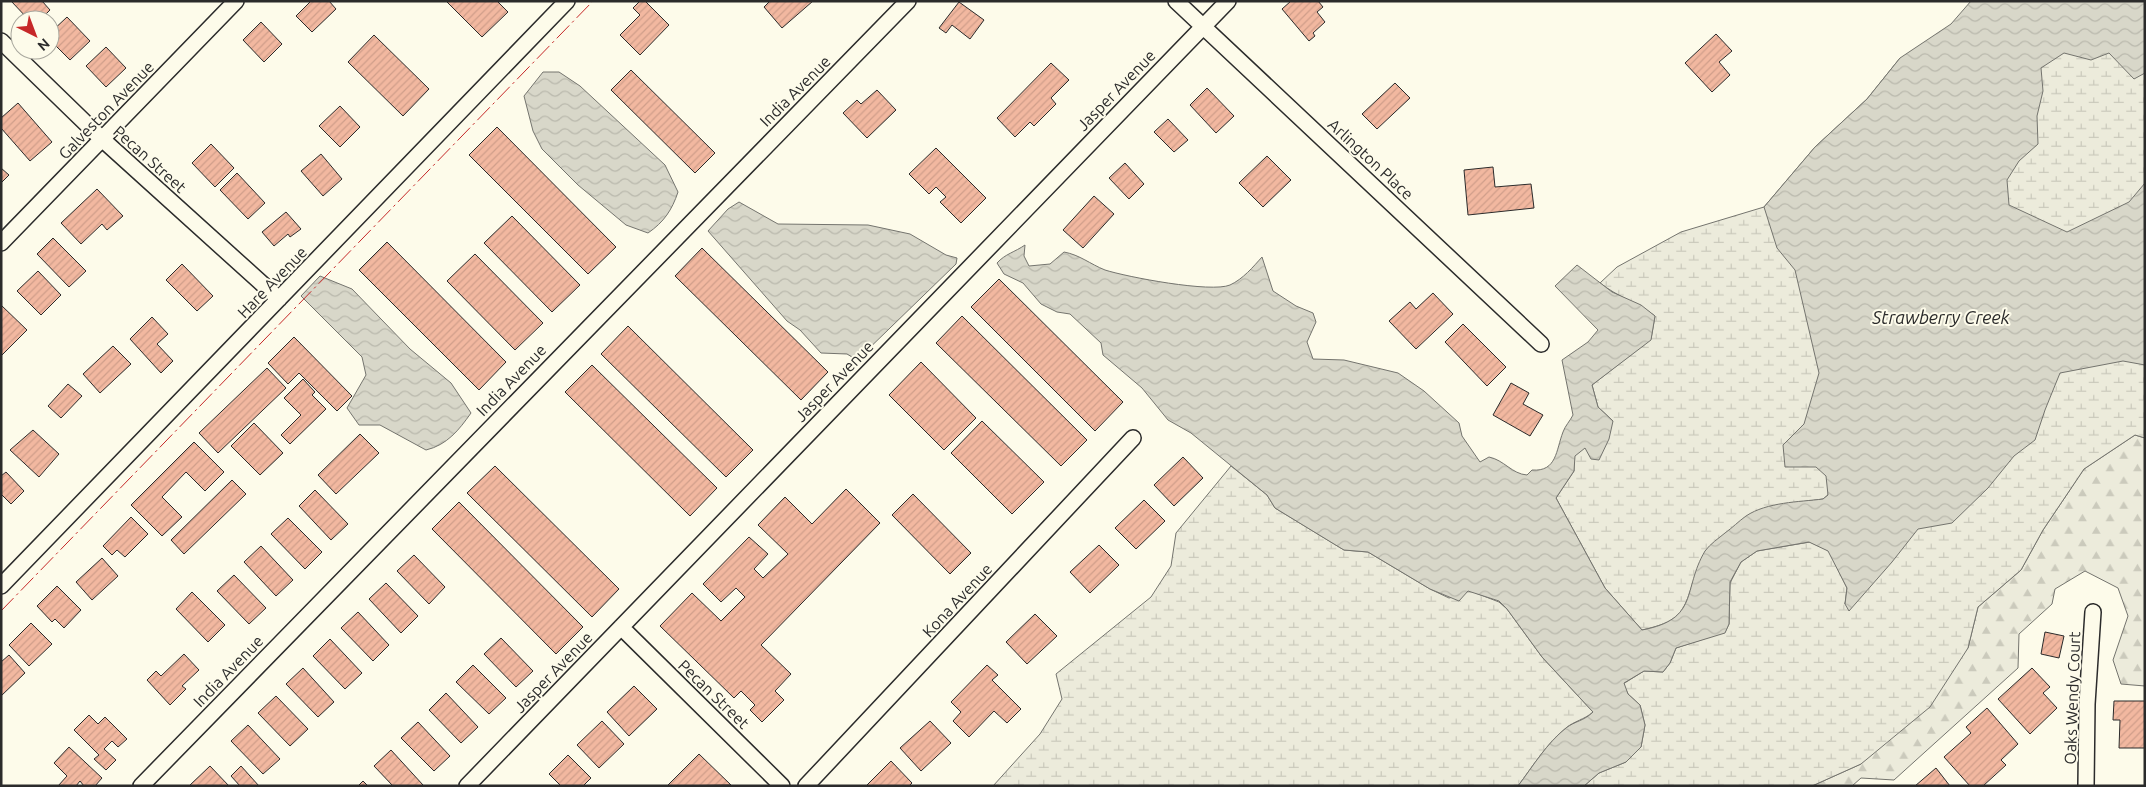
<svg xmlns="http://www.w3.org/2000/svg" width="2146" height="787" font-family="Ubuntu,sans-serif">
<defs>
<pattern id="forest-firs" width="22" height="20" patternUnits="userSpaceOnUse" patternTransform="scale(1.25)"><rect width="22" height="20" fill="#ecebdb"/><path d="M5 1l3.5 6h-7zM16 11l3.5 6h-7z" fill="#cbcabc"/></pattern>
<pattern id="wetland-marsh" width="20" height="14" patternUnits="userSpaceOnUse" patternTransform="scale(1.25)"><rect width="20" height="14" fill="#ecebdb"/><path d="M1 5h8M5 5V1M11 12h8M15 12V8" fill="none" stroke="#cbcabc"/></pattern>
<pattern id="water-waves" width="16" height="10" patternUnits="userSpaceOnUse" patternTransform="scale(1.25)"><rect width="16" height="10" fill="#d8d7c9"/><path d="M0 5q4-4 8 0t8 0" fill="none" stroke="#bab9ad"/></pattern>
<pattern id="building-hatch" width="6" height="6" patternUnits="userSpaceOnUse" patternTransform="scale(1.25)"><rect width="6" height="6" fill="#f2b8a0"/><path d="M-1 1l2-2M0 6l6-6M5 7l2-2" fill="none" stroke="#d09e8a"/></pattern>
</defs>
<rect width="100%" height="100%" fill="#fdfbea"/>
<path fill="url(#forest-firs)" stroke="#74746e" d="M2135,435L2145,438V686L2121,684L2113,660L2128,616L2118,588L2085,571L2055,589L2052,604L2019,634L2018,668L1894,780L1861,778L1852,786H1812L1861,764L1968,648L1978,607L2021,570L2043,530L2084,469Z"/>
<path fill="url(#wetland-marsh)" stroke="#74746e" d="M2145,1V438L2135,435L2084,469L2043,530L2021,570L1978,607L1968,648L1930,707L1861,764L1812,786H1584L1599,773L1626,762L1641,747L1645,725L1640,705L1628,694L1623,684L1644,671L1663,672L1670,663L1676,648L1725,632L1729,624L1730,583L1741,562L1757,551L1810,542L1829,551L1847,588L1845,604L1940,127Z
M1900,58L1828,495L1823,499L1772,506L1693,581C1684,615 1677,622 1642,630L1605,588L1556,498L1574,471V456L1613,421L1598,407L1592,385L1651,339L1655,316C1638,303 1618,297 1600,283L1617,267L1681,232L1764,207L1815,147L1867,99Z
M1231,466L1267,495L1275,508L1344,550L1368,552L1430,589L1449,598L1462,595L1468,590L1499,602L1507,609L1542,657L1593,712C1584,720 1574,721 1566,728C1547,743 1533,766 1518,786H993L1040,734L1062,699L1056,674L1151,597L1171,566L1176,533Z"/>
<path fill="url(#water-waves)" stroke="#74746e" d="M1971,1H2145V73L2134,79L2109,53L2091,60L2064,53L2041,68L2043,91L2037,116L2038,144L2019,161L2007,180L2009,205L2067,232L2129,202L2145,183V365L2123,361L2060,373L2045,410L2035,440L2014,456L1988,488L1952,523L1918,529L1892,562L1849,611L1845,604L1847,588L1828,551L1809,542L1757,551L1741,562L1730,582L1729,624L1725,633L1676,648L1670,663L1663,672L1644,671L1624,683L1628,694L1640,705L1645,725L1641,747L1626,762L1599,773L1584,786H1518C1533,766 1547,743 1566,728C1575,721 1584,721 1593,712L1542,657L1507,609L1499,601L1468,591L1459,601L1430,589L1368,552L1344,550L1334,544L1275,508L1267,495L1191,433L1168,420L1142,388L1103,355L1101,343L1070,314L1057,312L1041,304L1023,283L1004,274L997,263C1005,254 1015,252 1025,245L1024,256L1029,266L1050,264L1064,252C1080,255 1090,264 1105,270C1127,277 1211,293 1230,285C1243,279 1253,267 1262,257L1273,291L1296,306L1313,313L1316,322L1307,342L1313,359L1344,360L1398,373L1424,391L1459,423L1462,436L1480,462L1489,457C1504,460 1512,474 1527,475L1532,470C1557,472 1556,450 1563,432C1565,426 1570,421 1573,415L1562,360L1588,342L1598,330L1555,286L1577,265L1612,292L1641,305L1655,316L1651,340L1592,385L1598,407L1613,421L1609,439L1599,460L1591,459L1585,448L1575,456L1574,471L1556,498L1605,588L1642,630C1700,619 1682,590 1705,551C1710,544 1719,538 1725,533C1732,528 1739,521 1746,516C1767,502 1799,502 1823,499L1828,495L1826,476L1816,467H1785L1783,445L1804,424L1819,373L1795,270L1777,248L1764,207L1815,147L1867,99L1900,58L1951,24Z
M543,72H559L580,86L665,165L678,192C672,210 664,222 648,233L626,225L578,185L542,149L533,131L524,96Z
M739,202L778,224L868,225L910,234L946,255L957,258L956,264L857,360L847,354L821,353L800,330L787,321L708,231L728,209Z
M320,276L352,289L410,349L451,383L471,413C459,430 447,445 426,450L380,425H359L347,408L366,375L362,357L301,296Z"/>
<path fill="url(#building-hatch)" stroke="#2b2b2b" d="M11,1H42L50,10L40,20H29Z
M311,1H329L336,9L312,32L296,16Z
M446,1H497L508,12L482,37Z
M640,1H645L669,25L640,55L620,35L640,15L633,8Z
M770,1H813L782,28L764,7Z
M1291,1H1318L1323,7L1317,12L1325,22L1313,33L1315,36L1309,41L1282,9Z
M959,2L984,20L970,39L952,25L946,33L939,28Z
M67,17L90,41L70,60L50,40V33Z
M261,22L282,44L264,62L243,40Z
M1716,34L1732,51L1719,62L1730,75L1712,92L1685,63Z
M374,35L429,89L403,116L348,62Z
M106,47L126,68L106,87L86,66Z
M1051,63L1069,80L1051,98L1056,104L1034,126L1030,122L1015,137L997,118Z
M631,70L715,153L695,173L611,90Z
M1395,83L1410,98L1377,129L1362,114Z
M1207,88L1234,116L1216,133L1190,105Z
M877,90L896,110L867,138L843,113L857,100L861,104Z
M18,103L52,142L30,161L1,128V118Z
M340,106L360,127L340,147L319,126Z
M1168,119L1188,140L1174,152L1154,132Z
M497,127L616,247L588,274L469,155Z
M211,144L234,168L215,187L192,163Z
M936,148L986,198L961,223L940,202L946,197L936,187L929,194L909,174Z
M321,154L342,179L323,196L301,171Z
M1267,156L1291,180L1263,207L1239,183Z
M1125,163L1144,184L1129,199L1109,178Z
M1493,167L1495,187L1531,184L1534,208L1468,215L1464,170Z
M1,168L9,175L1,183Z
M237,173L265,203L248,219L220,190Z
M97,189L123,216L107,230L102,224L81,244L61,223Z
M1094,196L1114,214L1083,248L1063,230Z
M286,212L301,229L290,237L288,234L274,246L262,232Z
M512,216L580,285L552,312L484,243Z
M53,238L86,271L69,287L37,254Z
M387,242L506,362L479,390L359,270Z
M702,248L828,372L801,400L675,276Z
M475,254L543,323L515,350L447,281Z
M182,264L213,296L197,311L166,280Z
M38,271L61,295L41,315L17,291Z
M999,279L1123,402L1095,431L971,307Z
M1433,293L1453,314L1416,349L1389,321L1410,302L1416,309Z
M1,305L27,330L1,356Z
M962,316L1087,440L1061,466L936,343Z
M152,317L168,334L157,344L173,361L161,373L130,339Z
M1463,324L1506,367L1487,386L1445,342Z
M628,326L753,450L726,477L601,354Z
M294,337L352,396L337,411L299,373L288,384L268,363Z
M113,346L131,364L100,393L83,374Z
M921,362L976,418L944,450L889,395Z
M592,365L717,488L690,516L565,392Z
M267,368L286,388L218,453L199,433Z
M303,379L315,392L312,395L326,409L290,444L281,435L301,415L284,398Z
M1511,383L1529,393L1523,404L1543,415L1530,436L1493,415Z
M68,384L82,396L61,418L48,406Z
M982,421L1044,482L1012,514L951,453Z
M254,423L283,453L260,475L231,446Z
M33,430L59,454L39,477L10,450Z
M360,434L379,453L336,494L318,475Z
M194,442L224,472L205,491L186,472L162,497L182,517L162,536L131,505Z
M1183,457L1203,478L1174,506L1154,485Z
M495,466L619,589L592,617L467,493Z
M6,472L24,491L11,504L1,494V476Z
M232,480L246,494L184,554L171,540Z
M846,489L880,523L761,645L791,674L775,691L784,700L762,722L750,710L755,705L741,691L734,698L660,626L692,593L721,621L745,597L736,588L721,602L703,584L749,537L768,554L754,569L763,578L788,554L758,525L785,497L812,524Z
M315,490L348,524L331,540L299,506Z
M913,494L971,553L950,574L892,515Z
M1144,500L1165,521L1136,549L1115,528Z
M459,502L583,627L556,654L432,529Z
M131,517L148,534L125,557L117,550L112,555L103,546Z
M288,518L322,552L305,569L271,534Z
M1099,545L1119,565L1090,593L1070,572Z
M261,546L293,580L276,596L244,562Z
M414,555L445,587L429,604L397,571Z
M102,558L118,576L92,600L76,582Z
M234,575L266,608L249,624L217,591Z
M386,583L418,616L401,633L369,599Z
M57,586L81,610L64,628L55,619L52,622L37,606Z
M192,592L225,625L208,642L176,609Z
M358,612L389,645L373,661L341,628Z
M1035,614L1057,636L1027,664L1006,642Z
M31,623L52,644L29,666L9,645Z
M2045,632L2064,636L2059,658L2041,654Z
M501,638L533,671L516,687L484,654Z
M330,639L362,673L345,689L313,656Z
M184,654L199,670L182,686L186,689L170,705L147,680L156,671L161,676Z
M9,655L25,673L1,696V662Z
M473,665L506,698L489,714L456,682Z
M987,665L998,675L992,680L1021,709L1007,723L994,711L969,737L953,721L961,712L951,702Z
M303,668L334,702L318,717L286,684Z
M2032,668L2050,687L2043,693L2057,708L2030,734L1998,699Z
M634,686L657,709L629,736L607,712Z
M446,693L478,727L461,743L429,710Z
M276,696L308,729L290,746L258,713Z
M2114,701H2145V748H2119L2120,720H2113Z
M1987,708L2018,744L2001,760L2006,765L1983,786H1970L1944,757L1971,733L1966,727Z
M89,715L98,724L105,717L127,739L118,747L112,741L104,749L116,760L106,770L94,759L99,755L74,730Z
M602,721L624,744L599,768L577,745Z
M930,721L951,743L921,771L900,748Z
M418,722L450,756L434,771L401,738Z
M248,725L280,759L263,774L231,741Z
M69,747L102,778L95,786H84L80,781L76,786H58L67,776L54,763Z
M391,750L423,785L421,786H393L374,766Z
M699,754L731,785L667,786Z
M568,755L591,778L583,786H561L549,774Z
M891,761L912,783L909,786H866Z
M210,766L229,786H189Z
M241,766L259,786H240L231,776Z
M1936,768L1950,786H1915Z
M363,781L368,786H358Z"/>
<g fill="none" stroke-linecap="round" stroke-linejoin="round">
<g stroke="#2b2b2b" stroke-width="18">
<path id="minor" d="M1176,1L1541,344
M1,41L102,139L279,299
M1,243L236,1
M1,586L567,1
M621,627L782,786
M141,786L908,1
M467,786L1228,1
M806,786L1133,438
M2086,786L2087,704L2093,612"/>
</g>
<use href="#minor" stroke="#fdfbea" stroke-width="15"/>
<path stroke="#c62828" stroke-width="1" stroke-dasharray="18 4 2.5 4" stroke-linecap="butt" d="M1,611L593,1"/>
</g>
<g text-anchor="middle" stroke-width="4" stroke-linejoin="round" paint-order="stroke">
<g font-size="16" fill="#2b2b2b" stroke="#fdfbea">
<text transform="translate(1116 90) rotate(-46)" y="6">Jasper Avenue</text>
<text transform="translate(795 91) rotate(-45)" y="6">India Avenue</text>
<text transform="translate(106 110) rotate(-46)" y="6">Galveston Avenue</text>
<text transform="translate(150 159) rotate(42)" y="6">Pecan Street</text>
<text transform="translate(1371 159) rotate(43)" y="6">Arlington Place</text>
<text transform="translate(272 282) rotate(-46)" y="6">Hare Avenue</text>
<text transform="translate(511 380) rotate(-46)" y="6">India Avenue</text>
<text transform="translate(834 381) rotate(-46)" y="6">Jasper Avenue</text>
<text transform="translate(957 600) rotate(-47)" y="6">Kona Avenue</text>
<text transform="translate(228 671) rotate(-46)" y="6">India Avenue</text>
<text transform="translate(553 672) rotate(-46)" y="6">Jasper Avenue</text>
<text transform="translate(714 694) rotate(44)" y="6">Pecan Street</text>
<text transform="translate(2072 698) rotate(-88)" y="6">Oaks Wendy Court</text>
</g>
<g font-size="18" font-style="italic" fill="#2b2b2b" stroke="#fdfbea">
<text x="1941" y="324">Strawberry Creek</text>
</g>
</g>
<rect width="2146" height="787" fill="none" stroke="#2b2b2b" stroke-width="5"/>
<g transform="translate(35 35) rotate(138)"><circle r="24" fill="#fdfbea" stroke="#a9a89e"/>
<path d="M0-4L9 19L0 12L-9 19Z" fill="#c62828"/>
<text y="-8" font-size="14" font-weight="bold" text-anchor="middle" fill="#2b2b2b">N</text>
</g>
</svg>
